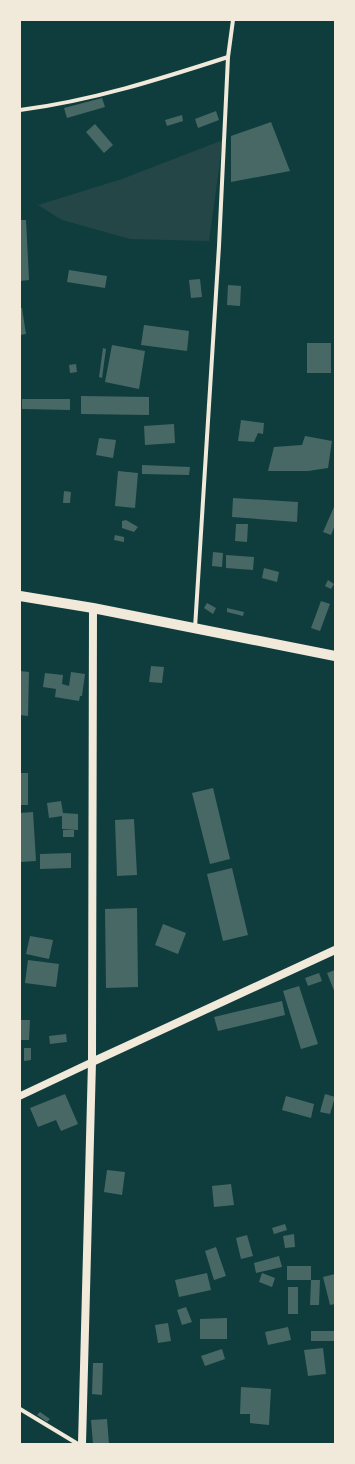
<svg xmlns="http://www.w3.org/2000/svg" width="355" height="1464" font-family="'Libre Baskerville',serif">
<rect width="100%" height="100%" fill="#0f3d3e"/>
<path fill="#244646" d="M223,140L209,241L130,239L62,220L38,205L122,179Z"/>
<path fill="#486865" d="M102,98L105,107L67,118L64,108Z
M216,111L219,120L198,128L195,119Z
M182,115L183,121L167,126L165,120Z
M271,122L290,171L231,182V136Z
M95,124L113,145L104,153L86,132Z
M20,220H26L29,280L20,281Z
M69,270L107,276L105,288L67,282Z
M200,279L202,297L191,298L189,280Z
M228,285L241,286L240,306L227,305Z
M20,308H22L26,334L20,335Z
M144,325L189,331L187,351L141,345Z
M307,343H331V373H307Z
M112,345L145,351L139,389L105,382Z
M103,348L106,349L102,378L99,377Z
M76,364L77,372L70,373L69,365Z
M81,396L149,397V415L81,414Z
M22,399H70V410L22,409Z
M241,420L264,423L263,434L258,433L254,442L238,441Z
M174,424L175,443L145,445L144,426Z
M305,436L332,441L328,468L308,471H268L274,447L302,445Z
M99,438L116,440L113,458L96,455Z
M142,465L190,467L189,475L142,474Z
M118,471L138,473L135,508L115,506Z
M64,491L71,492L70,503H63Z
M233,498L298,502L297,522L232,517Z
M334,507L335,525L331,535L323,532Z
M126,520L138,527L134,532L122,528V521Z
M236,524H248L247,542L235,541Z
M115,535L124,537V542L114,540Z
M213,552L223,553L222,567L212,566Z
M226,555L254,557L253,570L226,568Z
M264,568L279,572L277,582L262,578Z
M328,580L334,584L331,589L325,586Z
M321,601L330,604L320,631L311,628Z
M207,603L216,608L213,614L204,608Z
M227,608L244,612L243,616L227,612Z
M151,666L164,667L162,683L149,682Z
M20,671L29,672L28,716L20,715Z
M71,672L85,674L82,696H80L79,701L55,697L56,689L43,687L45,673L63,675L62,684L69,686Z
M20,773H28V805H20Z
M213,788L230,859L210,864L192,793Z
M61,801L63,813L78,814V830L62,829V816L49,818L47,803Z
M33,812L36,861L20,862V813Z
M134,819L137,875L117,876L115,820Z
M63,830H74V837H63Z
M71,853V868L40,869V854Z
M232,868L248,935L223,941L207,874Z
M137,908L138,987L106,988L105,909Z
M163,924L186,933L178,954L155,945Z
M30,936L53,940L49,959L26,954Z
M28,960L59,964L56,987L25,983Z
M335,970V993L327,973Z
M319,973L322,981L308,986L305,978Z
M299,986L318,1044L301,1049L283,991Z
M282,1001L285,1015L218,1031L214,1017Z
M20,1020H30L29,1040H20Z
M66,1034L67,1042L50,1044L49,1036Z
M24,1048H31V1060L24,1061Z
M65,1094L78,1124L61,1131L56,1120L38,1127L30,1108Z
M325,1094L335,1097L330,1114L320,1112Z
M286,1096L314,1104L311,1118L282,1110Z
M107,1170L125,1172L122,1195L104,1192Z
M231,1184L234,1205L214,1207L212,1186Z
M285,1224L287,1230L274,1234L272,1228Z
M294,1234L295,1247L285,1248L283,1236Z
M247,1235L253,1256L241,1259L236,1238Z
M216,1247L226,1276L214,1280L205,1251Z
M279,1256L282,1267L256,1273L254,1263Z
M287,1266H311V1280H320L319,1305H310L311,1280H287Z
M207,1273L211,1290L179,1297L175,1280Z
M262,1273L275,1278L272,1287L259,1282Z
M335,1274V1304L330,1305L323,1277Z
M288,1287H298V1314H288Z
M186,1307L192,1322L182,1325L177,1310Z
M227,1318V1339H200V1319Z
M168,1323L171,1341L158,1343L155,1325Z
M288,1327L291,1340L268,1345L265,1332Z
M311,1331H335V1341H311Z
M323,1348L326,1374L308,1376L304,1350Z
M222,1349L225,1359L205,1366L201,1356Z
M93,1363H103L102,1395L92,1394Z
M241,1387L271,1389L269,1425L250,1423V1414H240Z
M40,1412L50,1419L47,1422L37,1415Z
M107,1419L109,1444H93L91,1420Z"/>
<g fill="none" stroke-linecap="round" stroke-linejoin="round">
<path stroke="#f1e9da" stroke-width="4" d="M20,110C91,101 160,79 228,57
M195,628L219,246L228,57L233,20
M20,1409L78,1444"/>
<path stroke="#f1e9da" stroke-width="7" d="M20,1096L92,1062"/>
<path stroke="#f1e9da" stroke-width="8" d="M92,1062L335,950
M82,1444L92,1062L93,608"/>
<path stroke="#f1e9da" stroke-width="10" d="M20,596L93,608L335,656"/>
</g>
<rect width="355" height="1464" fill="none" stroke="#f1e9da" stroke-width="42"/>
</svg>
